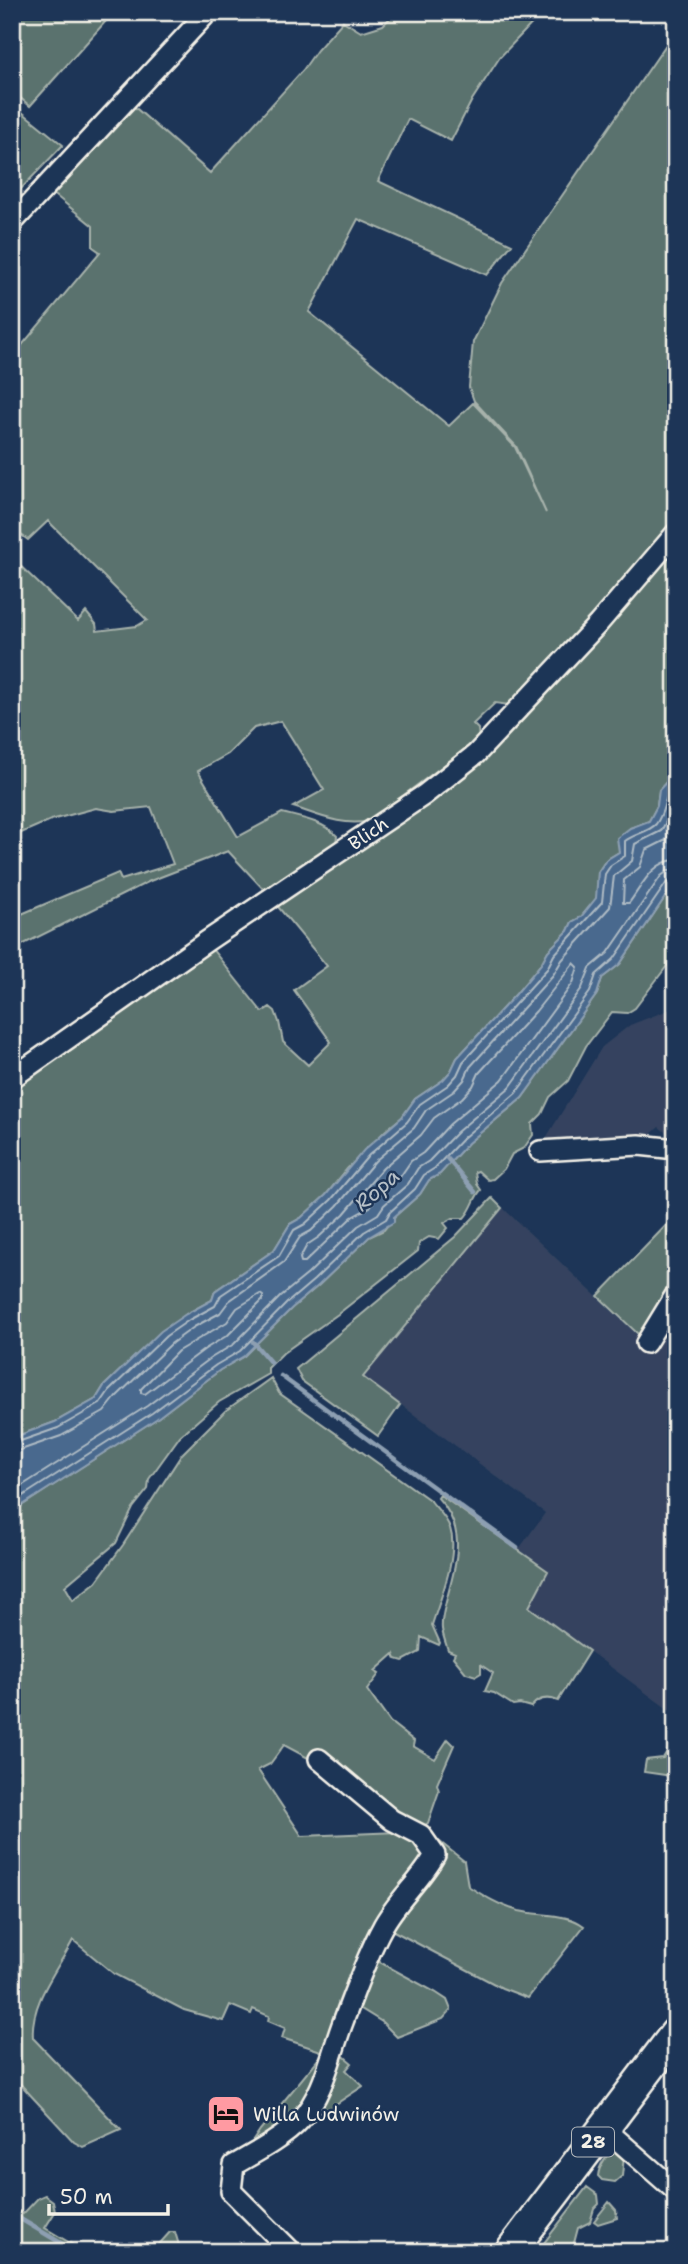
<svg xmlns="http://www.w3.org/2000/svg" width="688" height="2264" font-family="'Shantell Sans',sans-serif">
<rect width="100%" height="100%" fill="#1d3557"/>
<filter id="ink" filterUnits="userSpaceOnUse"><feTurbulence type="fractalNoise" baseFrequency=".0143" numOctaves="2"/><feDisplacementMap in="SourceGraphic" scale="14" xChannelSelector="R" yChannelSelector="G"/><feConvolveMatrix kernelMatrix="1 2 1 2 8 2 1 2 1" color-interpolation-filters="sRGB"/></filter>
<g filter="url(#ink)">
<path fill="#34435f" d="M676,1007V1141L659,1127L650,1135L560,1142L546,1138L602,1047L630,1025Z
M503,1208L649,1346L656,1345L676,1309V1715L529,1607L548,1571L519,1549L545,1513L364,1377Z"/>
<path fill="#5a726e" stroke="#a7b2ab" stroke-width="2" d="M12,12H114L30,106L12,91Z
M396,12H494L495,18L509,20L520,12H543L500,57L472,100L451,141L408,119L378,181L512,244L487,275L358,219L309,312L449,426L473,403L515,447L546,513L516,446L474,401L469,387L473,342L502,283L676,30V517L635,568L509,705L495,703L473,724L478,729L479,739L369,821C343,827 318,815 293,807L324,790L281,721L254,728L228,754L198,771L238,837L282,813C301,818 323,821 337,836L336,843L266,892L228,851L150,881L12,950V918L118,873L121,880L173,864L151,807L114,811L96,808L51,820L12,837V558L78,621L86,612L96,624L97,631L137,626L147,620L48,521L28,540L12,528V357L100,252L93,247V226L51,192L130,103L210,173L303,70L317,50L343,21L361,32L383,25Z
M12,104L63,145L18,192L12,187Z
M676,540V766L671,777L659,790L657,806L649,821L630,828L619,852L606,860L598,872L597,898L581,917L572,922L568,931L548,951L541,964L516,994L457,1058L451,1071L443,1080L415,1099L402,1117L385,1131L347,1169L326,1195L301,1218L290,1224L274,1250L215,1291L212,1300L186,1314L144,1348L104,1386L96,1399L55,1422L12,1438V1080L208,944L262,1012L270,1007L275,1011L279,1022L283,1042L308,1065L331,1042L294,990L327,966L274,902L450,779Z
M676,881V954L635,1008L627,1013L612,1012L586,1046L568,1081L550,1097L542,1114L532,1124L533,1135L524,1148L512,1154L504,1169L493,1179L488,1180L478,1171L475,1172L477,1184L481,1190C473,1199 473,1209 464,1218H453L444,1223L448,1228L439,1239L429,1237L419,1243L418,1251L338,1314L283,1353L268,1368V1374L219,1402L180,1436L149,1479L148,1489L133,1508L116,1543L65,1586L73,1600L96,1582L123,1545L182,1454L225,1411L271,1378L279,1393L431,1501C437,1509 447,1518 450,1528C459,1555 440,1599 432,1625L440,1643L439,1645L421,1637L420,1652L403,1661L396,1659L394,1654L375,1671L379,1674L367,1690L390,1722L414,1741L413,1746L435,1759L448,1739L454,1745L437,1784L439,1791L428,1823L420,1829L413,1827L320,1752L314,1751L308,1758L284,1745L270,1764L258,1770L302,1836L398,1832L426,1850L298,2116L243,2156L260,2130L324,2052L282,2038L285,2028L268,2021L269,2016L253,2009L251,2014L230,2005L223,2021L184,2010L114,1974L73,1940C57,1971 30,2002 33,2038L121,2130L83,2147L74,2142L12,2075V1512L156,1419L220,1370L244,1356L292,1308L319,1285L369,1237L384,1230L394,1217L420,1194L429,1180L440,1174L468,1143L522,1098L597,994L602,978L620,964Z
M492,1198L502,1208L363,1377L400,1405L378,1436L302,1381L296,1369L455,1237Z
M676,1215V1273L639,1335L598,1296Z
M440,1495L548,1571L529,1607L589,1651L558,1701C548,1697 538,1698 531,1707L520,1704L513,1705L494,1693L485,1691L493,1673L481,1665V1673L476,1676L466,1673L453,1657L455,1653L448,1650C446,1644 443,1636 442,1629C441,1620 444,1610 446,1602C456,1563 468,1530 438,1498Z
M676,1737V1779L665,1775L644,1772L646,1760L663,1758Z
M440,1842L464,1861L468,1886C484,1896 500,1906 519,1911C540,1916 568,1913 584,1926L528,1998L502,1988L386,1927Z
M376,1960L435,1992L447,2000L451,2010L443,2019L397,2037L382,2022L358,2007Z
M340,2053L352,2063L346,2070L363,2086L307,2123Z
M616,2148L624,2156L622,2176L615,2182L602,2180L598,2176C599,2166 607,2153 616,2148Z
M587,2187L598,2195L599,2204L594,2209L590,2222L578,2228L573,2247L559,2252H537Z
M45,2195L53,2201L55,2212L45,2228L85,2252H12V2206L23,2214L38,2198Z
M609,2202L616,2210L617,2218L598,2224L594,2221Z
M170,2232H175L181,2252H152Z"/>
<path fill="#48698e" stroke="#8d9fb2" stroke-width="2" d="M676,766V881L620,964L602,978L597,994L522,1098L468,1143L440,1174L429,1180L420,1194L394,1217V1222L369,1237L319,1285L292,1308L244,1356L220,1370L156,1419L12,1512V1438L55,1422L96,1399L104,1386L161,1331L186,1314L212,1300L215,1291L274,1250L290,1224L301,1218L326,1195L364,1150L402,1117L415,1099L443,1080L451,1071L457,1058L516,994L541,964L548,951L568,931L572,922L581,917L596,898L598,872L606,860L619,852L617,838L630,828L649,821L657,806L659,790L671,777Z"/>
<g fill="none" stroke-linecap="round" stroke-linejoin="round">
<path stroke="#afbbc4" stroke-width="2" d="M676,826L666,840L646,850L640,867L624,880L623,903H629C642,886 652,861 676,860
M574,963L578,967L573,983L502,1080L450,1124L423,1153L411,1161L400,1177L376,1198L370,1207L352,1217L305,1262H301L300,1258L307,1245L319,1237L344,1214L383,1168L421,1135L434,1118L462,1098L473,1086L479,1073L536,1011Z
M260,1294L263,1296V1300L228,1335L205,1349L145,1394L141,1393V1389L178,1351L227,1322L237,1308Z
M12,1444L58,1428L100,1404L109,1391L166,1336L189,1320L215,1306L221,1295L279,1256L294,1230L305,1224L331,1200L369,1155L407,1122L420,1104L448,1085L457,1075L463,1062L547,969L554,955L602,902L605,874L611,865L625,856V841C634,834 649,832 656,824C667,809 662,797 676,783
M12,1453L61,1436L104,1412L116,1397L172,1343L194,1327L220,1313L229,1301L284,1262L300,1237L311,1231L337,1206L375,1161L414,1128L426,1110L454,1091L464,1080L470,1067L553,975L562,960L610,907L614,876L632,861L635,844L661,831L671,813L676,795
M12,1492L147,1406L211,1358L234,1344L281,1296L308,1274L358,1226L378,1214L384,1205L408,1184L418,1168L429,1161L457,1132L510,1087L582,988L590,968L608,953L661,876L668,871L676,870
M12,1503L152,1413L216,1365L240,1351L287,1303L314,1280L364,1232L386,1219L390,1212L415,1189L424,1175L435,1168L463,1138L516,1093L590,992L596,975L614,959L667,882L676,879"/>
<path stroke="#8d9fb2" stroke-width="4.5" d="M447,1158L475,1192
M253,1342L271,1363
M281,1376L517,1548
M12,2214L76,2252"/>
<g stroke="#f4f1e8" stroke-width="24">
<path id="street" d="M12,223L208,12
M12,1078L207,941L424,795L476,754L598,624L676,533
M540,1151L639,1145L676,1149
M646,1343L676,1294
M604,2128L676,2191
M292,2252L231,2191L234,2165C255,2153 285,2137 300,2120C325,2092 330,2056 343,2022C354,1993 367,1955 382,1928C396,1901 420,1882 435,1855L421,1835L392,1820L319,1759"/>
</g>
<g stroke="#f4f1e8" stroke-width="35">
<path id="primary" d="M510,2252L676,2033"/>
</g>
<use href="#street" stroke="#1d3557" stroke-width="19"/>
<use href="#primary" stroke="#1d3557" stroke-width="30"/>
</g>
</g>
<defs>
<g id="hotel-square" transform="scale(2.0125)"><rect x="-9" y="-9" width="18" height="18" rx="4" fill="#ff9aa2" stroke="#1d3557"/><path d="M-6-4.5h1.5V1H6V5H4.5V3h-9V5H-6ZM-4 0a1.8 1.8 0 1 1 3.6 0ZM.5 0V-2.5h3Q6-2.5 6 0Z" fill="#111"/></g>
</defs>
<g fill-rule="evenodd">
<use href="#hotel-square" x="226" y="2114"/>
</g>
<g text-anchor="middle" stroke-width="5" stroke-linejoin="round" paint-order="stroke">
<rect fill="#1d3557" stroke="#b4b9bc" stroke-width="2" x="572" y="2127.5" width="42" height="29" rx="5"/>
<g font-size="18" font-weight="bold" fill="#f4f1e8">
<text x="593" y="2148">28</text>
</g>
<g font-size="19" fill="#f4f1e8" stroke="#1d3557">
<text transform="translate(368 833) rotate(-34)" y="7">Blich</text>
</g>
<g font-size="19" fill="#f4f1e8" stroke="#1d3557" text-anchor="start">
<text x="253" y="2121">Willa Ludwinów</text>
</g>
<g font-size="21" font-style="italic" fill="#b8c1c8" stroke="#1d3557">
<text transform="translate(377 1190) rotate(-41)" y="7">Ropa</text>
</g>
</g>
<rect width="688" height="2264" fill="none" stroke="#1d3557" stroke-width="42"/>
<rect x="21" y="21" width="646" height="2222" fill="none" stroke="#f4f1e8" stroke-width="2.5" filter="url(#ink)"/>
<path d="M49 2204v10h119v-10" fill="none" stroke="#f4f1e8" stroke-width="3.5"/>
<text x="60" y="2204" font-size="21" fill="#f4f1e8" stroke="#1d3557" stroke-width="5" paint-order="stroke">50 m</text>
</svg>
